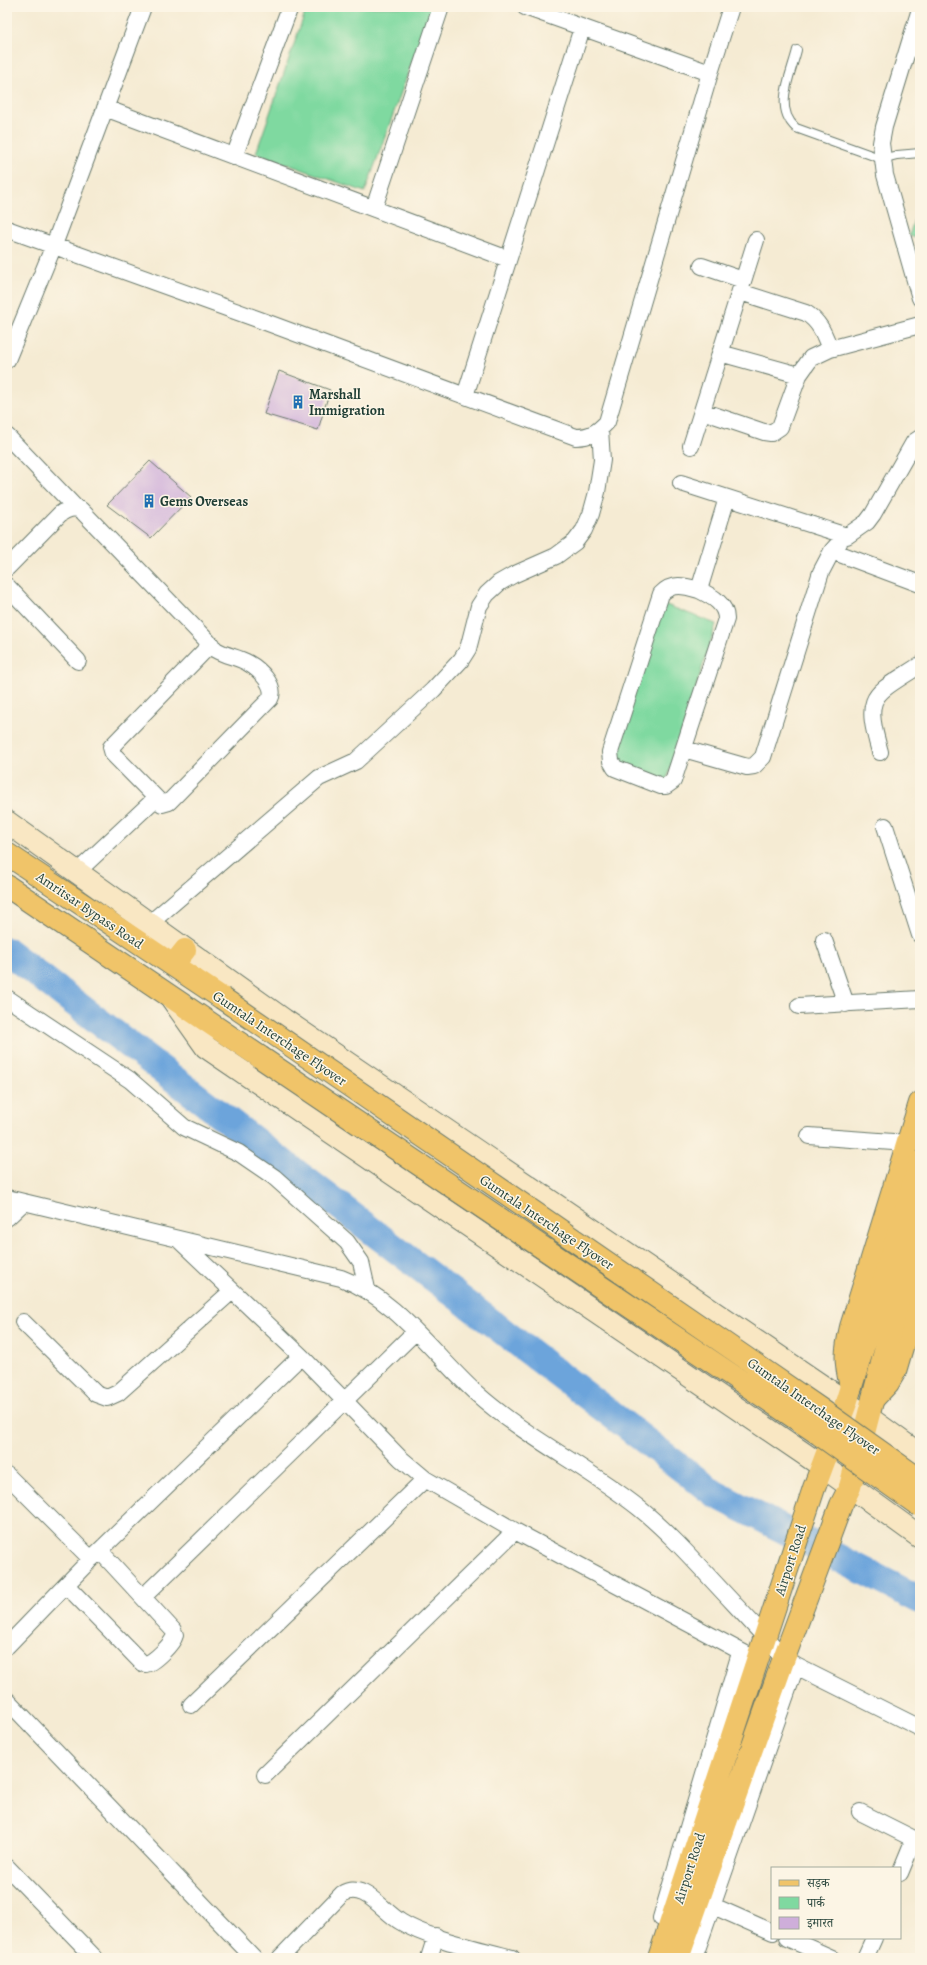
<svg xmlns="http://www.w3.org/2000/svg" width="927" height="1965" font-family="Alegreya,'Noto Serif Devanagari',serif">
<rect width="100%" height="100%" fill="#fcf5e5"/>
<filter id="ink" filterUnits="userSpaceOnUse"><feTurbulence type="fractalNoise" baseFrequency=".025" numOctaves="2"/><feDisplacementMap in="SourceGraphic" scale="8" xChannelSelector="R" yChannelSelector="G"/><feConvolveMatrix kernelMatrix="1 2 1 2 8 2 1 2 1" color-interpolation-filters="sRGB"/></filter>
<filter id="wash" filterUnits="userSpaceOnUse"><feTurbulence type="fractalNoise" baseFrequency=".012" numOctaves="4" result="noise"/><feDisplacementMap in="SourceGraphic" scale="16" xChannelSelector="R" yChannelSelector="G"/><feGaussianBlur stdDeviation="0.9" result="paint"/><feColorMatrix in="noise" values="0 0 0 0 0 0 0 0 0 0 0 0 0 0 0 0 0 1.4 0 .05"/><feComposite in="paint" operator="in"/></filter>
<g filter="url(#wash)">
<rect width="100%" height="100%" fill="#f5ebd3"/>
<path fill="#7fd9a0" stroke="#4f8b6a" d="M307,7H432L365,192L256,153Z
M920,200V239L909,236Z
M661,603L716,624L665,786L611,763Z"/>
<g fill="none" stroke-linecap="round" stroke-linejoin="round">
<path stroke="#6ca4db" stroke-width="28" d="M7,951L715,1494L920,1600"/>
</g>
<g id="blocks">
<path fill="#ceaeda" d="M279,371L330,390L318,430L264,414Z
M150,461L191,497L151,538L107,505Z"/>
</g>
</g>
<g filter="url(#ink)">
<use href="#blocks" fill-opacity="0" stroke="#6a7a6c" stroke-width="1"/>
<g fill="none" stroke-linecap="round" stroke-linejoin="round">
<g stroke="#6a7a6c" stroke-width="10">
<path id="lane" d="M797,50C791,75 773,108 796,128L882,159L897,155L920,153"/>
</g>
<g stroke="#6a7a6c" stroke-width="18">
<path id="street" d="M525,7L710,73
M920,9L884,127L881,143L885,175L920,298
M105,108L508,259
M234,157L290,7
M374,208L441,7
M7,229L260,320L576,437C590,437 598,432 607,422L710,73L731,7
M702,266L743,280
M740,292L806,313C820,322 824,334 830,349
M720,353L799,375
M7,360L54,245L143,7
M465,396L582,28
M702,411L764,432L771,433L780,427L799,375L811,358L830,349L920,325
M7,436L76,508
M691,446L756,240
M681,483L847,536L867,522L873,514L914,442L920,438
M839,543L832,551L920,584
M7,568L60,514C67,509 73,507 81,510L216,650C226,656 238,657 248,663C259,669 277,686 270,699L169,802L162,804L113,754L111,747L211,644
M7,586L78,661
M699,590C685,586 672,582 661,594L610,752L611,761L615,768L661,786H666L673,781L726,619C726,603 711,596 699,590L727,498
M684,749L747,767L754,766L763,757L821,572L832,551
M880,752C863,693 873,696 920,665
M885,826L920,935
M76,873L156,798
M149,924L319,778L356,761L433,690L461,660L468,649L479,606L487,594L499,583L513,575L556,556L575,542L584,530L591,514L597,492L602,460L600,429
M824,940L846,1004
M7,998L130,1080L184,1127L239,1153L274,1177L347,1242L361,1262L367,1289
M799,1006L920,999
M809,1136L907,1143
M7,1198L341,1278C396,1298 433,1354 476,1393C525,1437 586,1466 639,1508C665,1529 689,1555 712,1580C736,1606 760,1631 784,1658L796,1666L920,1728
M7,1218L23,1203
M180,1241L301,1356L400,1458L425,1479L515,1531L757,1660
M23,1322L96,1394L107,1398L118,1393L232,1291
M7,1475L91,1559
M66,1585L142,1663L145,1664C153,1664 173,1643 175,1635L173,1630L100,1551
M143,1597L415,1332
M7,1646L91,1559L301,1356
M7,1700L254,1958
M191,1705L425,1479
M265,1775L515,1531
M860,1812L920,1842
M7,1867L95,1958
M900,1873L914,1839
M711,1905L772,1932
M661,1918L740,1653
M787,1938L832,1958
M280,1958L342,1894C363,1880 383,1912 401,1922C428,1939 480,1949 512,1958
M429,1958L436,1936
M694,1958L796,1666
M865,1958L874,1938"/>
</g>
<g stroke="#6a7a6c" stroke-width="24">
<path id="secondary" d="M7,822L284,1020L869,1418L920,1455
M172,999L206,1047L822,1466L920,1537"/>
</g>
<g stroke="#6a7a6c" stroke-width="24">
<path id="primary" d="M851,1387C845,1361 845,1353 851,1327L920,1103
M873,1399L888,1383L895,1371L920,1286"/>
</g>
<g stroke="#6a7a6c" stroke-width="24">
<path id="highway" d="M7,854L222,998
M7,886L260,1057
M173,965L185,950
M659,1958L814,1488L846,1403L920,1162
M678,1958L784,1658L841,1505L850,1487L920,1216"/>
</g>
<use href="#lane" stroke="#fff" stroke-width="8"/>
<use href="#street" stroke="#fff" stroke-width="16"/>
<use href="#secondary" stroke="#f9e7c3" stroke-width="22"/>
<use href="#primary" stroke="#f0c469" stroke-width="22"/>
<use href="#highway" stroke="#f0c469" stroke-width="22"/>
<g stroke="#6a7a6c" stroke-width="24" stroke-linecap="butt">
<path id="highway-bridge" d="M222,998L820,1409L920,1480
M260,1057L819,1434L920,1506"/>
</g>
<use href="#highway-bridge" stroke="#f0c469" stroke-width="22"/>
</g>
</g>
<defs>
<g id="building-bare" transform="scale(1.08)"><path d="M-4-6H4V6H1V3H-1V6H-4ZM-2.5-4.3h1.7v1.8h-1.7ZM.8-4.3h1.7v1.8H.8ZM-2.5-1h1.7V.8h-1.7ZM.8-1h1.7V.8H.8Z" fill="#1f6fb2" stroke="#fcf5e5" stroke-width="2.5" paint-order="stroke"/></g>
</defs>
<g fill-rule="evenodd">
<use href="#building-bare" x="298" y="402"/>
<use href="#building-bare" x="149" y="501"/>
</g>
<g text-anchor="middle" stroke-width="3" stroke-linejoin="round" paint-order="stroke">
<g font-size="14" font-weight="bold" fill="#1f3d34" stroke="#fcf5e5" text-anchor="start">
<text x="309" y="399">Marshall<tspan x="309" dy="16">Immigration</tspan></text>
<text x="160" y="506">Gems Overseas</text>
</g>
<g font-size="14" fill="#1f3d34" stroke="#fcf5e5">
<text transform="translate(90 910) rotate(34)" y="5">Amritsar Bypass Road</text>
<text transform="translate(280 1038) rotate(34)" y="5">Gumtala Interchage Flyover</text>
<text transform="translate(547 1222) rotate(34)" y="5">Gumtala Interchage Flyover</text>
<text transform="translate(814 1406) rotate(35)" y="5">Gumtala Interchage Flyover</text>
<text transform="translate(790 1560) rotate(-72)" y="5">Airport Road</text>
<text transform="translate(689 1868) rotate(-72)" y="5">Airport Road</text>
</g>
</g>
<rect width="927" height="1965" fill="none" stroke="#fcf5e5" stroke-width="24"/>
<rect x="771" y="1867" width="130" height="72" fill="#fcf5e5" stroke="#a4ab9e"/>
<rect x="779" y="1880" width="20" height="6" fill="#f0c469" stroke="#a4ab9e"/>
<text x="807" y="1887" font-size="12" fill="#1f3d34">सड़क</text>
<rect x="779" y="1897" width="20" height="12" fill="#7fd9a0" stroke="#a4ab9e"/>
<text x="807" y="1907" font-size="12" fill="#1f3d34">पार्क</text>
<rect x="779" y="1917" width="20" height="12" fill="#ceaeda" stroke="#a4ab9e"/>
<text x="807" y="1927" font-size="12" fill="#1f3d34">इमारत</text>
</svg>
